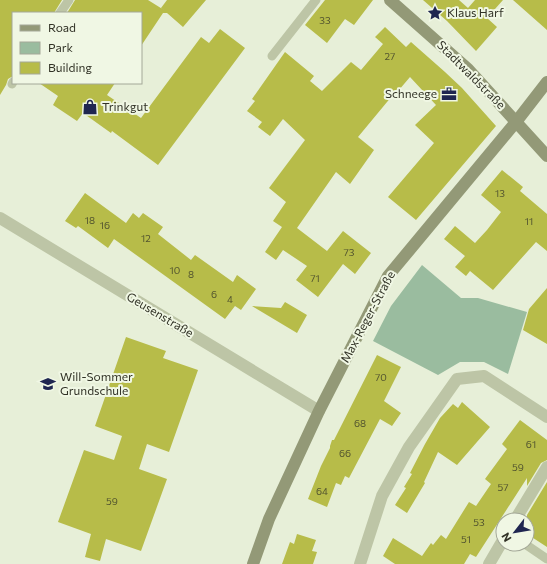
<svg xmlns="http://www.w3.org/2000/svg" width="547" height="564" font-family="Commissioner,sans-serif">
<rect width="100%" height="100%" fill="#e7efd8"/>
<path fill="#9abc9f" d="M422,265L461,298H478L527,312L508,374L484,362H460L438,375L373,341L391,306Z"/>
<path fill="#b7bc49" d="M0,0H62L54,13H13V76L8,79L6,85L0,95Z
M75,0H148L164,10L161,8L167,0H206L183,27L167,13H163L141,46V13H67Z
M325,0H373L354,25L345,19L327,43L305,25Z
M423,0H459L468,8L475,0H503L487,18L497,27L476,51L447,21Z
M513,0H547V30Z
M385,27L406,47L411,42L445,72L462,88L496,126L416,220L388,197L434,143L415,125L436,105L410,77L393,97L392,96L358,137L374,150L350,184L336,172L297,228L327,251L343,231L371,253L355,274L343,264L318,297L296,280L307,266L283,250L276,260L265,252L282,227L273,221L286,202L269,188L305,140L283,119L270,136L258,127L262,122L247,111L255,101L252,99L285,52L314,76L310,81L322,91L351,62L361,70L383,44L375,37Z
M220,29L245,48L158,165L112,131L111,133L83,113L77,121L53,105L58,96L39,83H115L107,95L141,118L201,37L209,43Z
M502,170L523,187L520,191L547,214V251L536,242L493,290L470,271L466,276L455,267L465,256L444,239L455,226L475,243L487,230L501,212L481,195Z
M85,193L126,223L133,213L139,218L143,213L163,227L158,234L191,260L195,255L233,282L237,275L256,289L241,310L235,306L225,319L114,239L108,248L78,226L76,228L65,221Z
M547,288V344L523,330L529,309Z
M285,302L307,315L297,333L252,306L281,308Z
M126,337L166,351L163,358L198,370L169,452L147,444L139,469L167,479L141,551L106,539L100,561L85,557L91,534L58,522L84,450L114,460L122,436L95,426Z
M377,355L401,367L384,401L401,413L392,426L380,419L349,478L345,476L341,485L336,483L327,507L308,499L321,466L330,448V446L332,440H334Z
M462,402L490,427L457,465L438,452L424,482L425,483L407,513L395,505L406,488L404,487L412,474L410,473L425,444L440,418L453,404L458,408Z
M520,420L547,440V460L541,463L527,486V478L476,557L470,554L464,564H395L383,556L393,538L422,556L431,543L433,545L441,535L446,539L469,502L476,506L491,484L485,479L507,449L502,444Z
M547,482V547L527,534V515Z
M297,534L316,540L312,551L317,552L313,564H282L290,542L294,544Z"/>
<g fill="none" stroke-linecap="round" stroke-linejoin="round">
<path stroke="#bdc5a6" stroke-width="9" d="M60,13L69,0
M272,56L316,0
M12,84L13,82
M525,544L547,559"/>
<path stroke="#bdc5a6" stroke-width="12" d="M0,218L319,411
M515,520L547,467
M360,564L382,496L409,447L457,379L484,376L547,417
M489,564L503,540"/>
<path stroke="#939977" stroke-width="12" d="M390,0L468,69L547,156
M253,564L269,519L319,411L388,276L516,122L547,82"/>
</g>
<defs>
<g id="sight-bare" transform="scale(1.2)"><path d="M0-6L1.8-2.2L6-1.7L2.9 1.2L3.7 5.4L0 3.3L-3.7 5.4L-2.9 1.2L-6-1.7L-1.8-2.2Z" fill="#1f2650" stroke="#f0f7e4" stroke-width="2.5" paint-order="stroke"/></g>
<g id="office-bare" transform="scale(1.2)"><path d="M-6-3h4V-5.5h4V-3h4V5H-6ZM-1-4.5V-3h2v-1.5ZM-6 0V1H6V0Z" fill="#1f2650" stroke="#f0f7e4" stroke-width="2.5" paint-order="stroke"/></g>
<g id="shop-bare" transform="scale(1.2)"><path d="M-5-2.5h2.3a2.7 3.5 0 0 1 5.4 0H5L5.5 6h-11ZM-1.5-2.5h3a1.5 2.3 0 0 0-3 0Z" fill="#1f2650" stroke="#f0f7e4" stroke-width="2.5" paint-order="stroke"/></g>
<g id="school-bare" transform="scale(1.2)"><path d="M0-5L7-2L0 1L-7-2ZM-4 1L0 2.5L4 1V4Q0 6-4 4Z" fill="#1f2650" stroke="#f0f7e4" stroke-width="2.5" paint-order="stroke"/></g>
</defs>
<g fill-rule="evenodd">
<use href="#sight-bare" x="435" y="13"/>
<use href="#office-bare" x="449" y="94"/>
<use href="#shop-bare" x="90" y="107"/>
<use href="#school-bare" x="48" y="384"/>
</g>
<g text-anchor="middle" stroke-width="4" stroke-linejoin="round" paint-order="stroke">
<g font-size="10" fill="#52542f">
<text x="325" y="24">33</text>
<text x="390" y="60">27</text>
<text x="500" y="197">13</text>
<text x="90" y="224">18</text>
<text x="529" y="225">11</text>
<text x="105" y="229">16</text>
<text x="146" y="242">12</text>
<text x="349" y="256">73</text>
<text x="175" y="274">10</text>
<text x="191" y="278">8</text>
<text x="315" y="282">71</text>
<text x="214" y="298">6</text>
<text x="230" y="303">4</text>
<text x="381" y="381">70</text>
<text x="360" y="427">68</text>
<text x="531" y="448">61</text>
<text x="345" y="457">66</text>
<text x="518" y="471">59</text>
<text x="503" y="491">57</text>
<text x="322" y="495">64</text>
<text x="112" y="505">59</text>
<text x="479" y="526">53</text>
<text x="466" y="543">51</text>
</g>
<g font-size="12" fill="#313226" stroke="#f0f7e4" text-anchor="start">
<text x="447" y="17">Klaus Harf</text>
<text x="437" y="98" text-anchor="end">Schneege</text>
<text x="102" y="111">Trinkgut</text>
<text x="60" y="381">Will-Sommer<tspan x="60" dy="14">Grundschule</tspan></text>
</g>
<g font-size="12" fill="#313226" stroke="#f0f7e4">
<text transform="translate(471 75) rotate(45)" y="4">Stadtwaldstraße</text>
<text transform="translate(160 315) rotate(31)" y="4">Geusenstraße</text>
<text transform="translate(368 317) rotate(-62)" y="4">Max-Reger-Straße</text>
</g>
</g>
<rect x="12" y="12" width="130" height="72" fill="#f0f7e4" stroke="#a4a898"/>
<rect x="20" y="25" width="20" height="6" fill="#939977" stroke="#a4a898"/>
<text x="48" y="32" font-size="12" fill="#313226">Road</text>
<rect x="20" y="42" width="20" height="12" fill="#9abc9f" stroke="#a4a898"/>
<text x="48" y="52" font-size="12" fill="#313226">Park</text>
<rect x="20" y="62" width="20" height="12" fill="#b7bc49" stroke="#a4a898"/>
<text x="48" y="72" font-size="12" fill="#313226">Building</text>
<g transform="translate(515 532) rotate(239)"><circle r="19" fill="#f0f7e4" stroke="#a4a898"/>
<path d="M0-3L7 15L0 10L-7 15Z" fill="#1f2650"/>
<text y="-6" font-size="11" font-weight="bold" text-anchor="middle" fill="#313226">N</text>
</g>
</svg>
